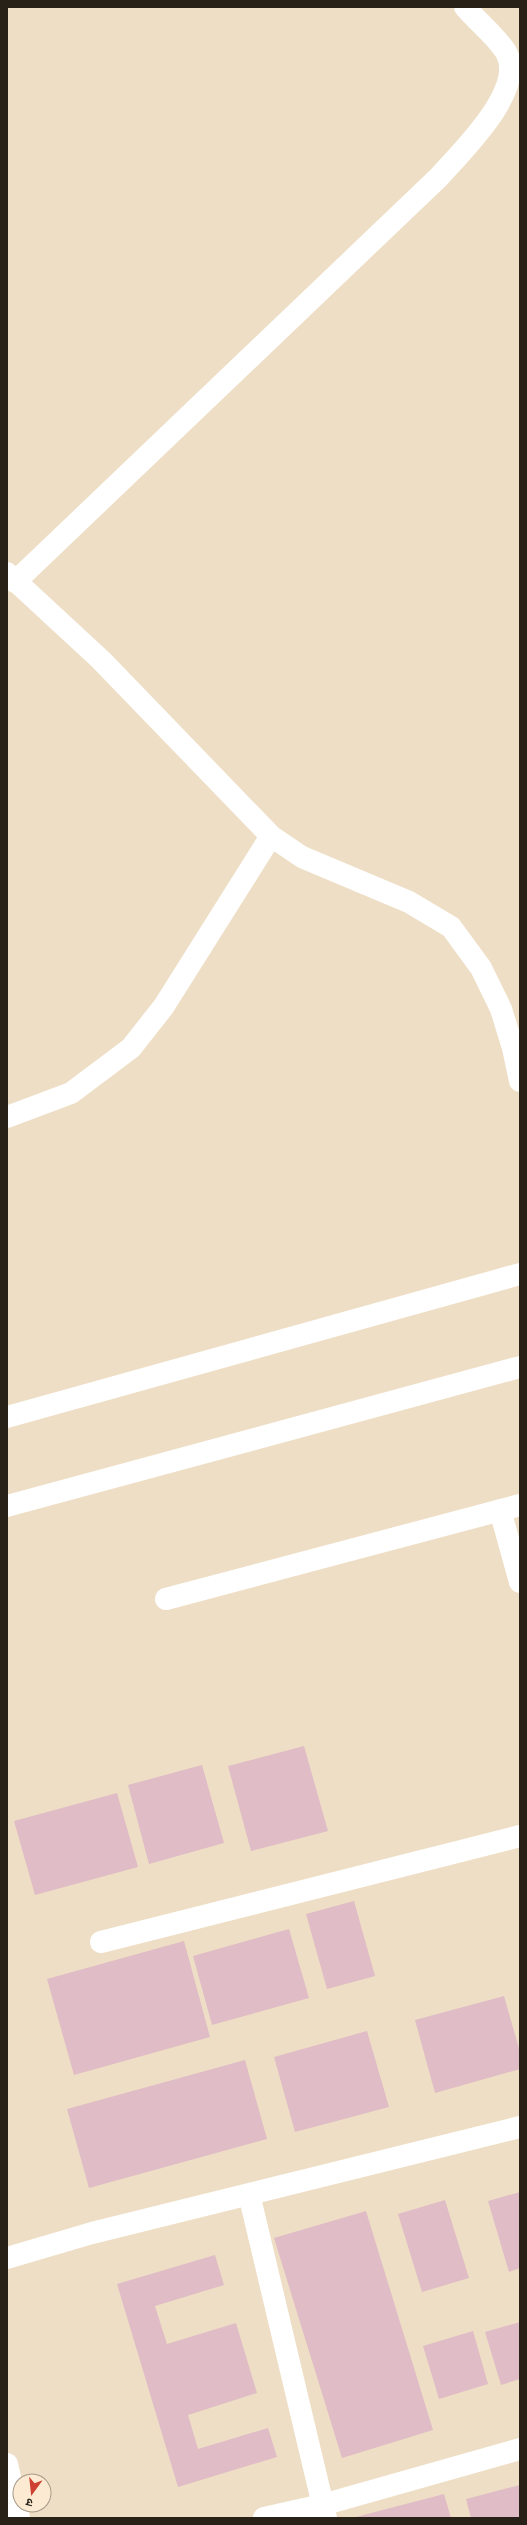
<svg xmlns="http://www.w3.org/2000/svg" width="527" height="2525" font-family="Ubuntu,'Noto Sans Devanagari',sans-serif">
<rect width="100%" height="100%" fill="#eedec5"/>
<path fill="#e0bcc6" d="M304,1746L328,1831L251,1851L228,1766Z
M202,1765L224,1843L149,1864L128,1785Z
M117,1793L138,1867L35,1895L14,1821Z
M354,1901L375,1976L327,1989L306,1914Z
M289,1929L309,1998L212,2025L193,1956Z
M184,1941L210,2037L74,2075L47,1979Z
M504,1996L520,2052V2069L435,2093L415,2020Z
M367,2031L389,2107L295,2132L274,2057Z
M245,2060L267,2139L89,2188L67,2109Z
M520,2192V2268L509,2272L488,2201Z
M445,2200L469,2278L422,2292L398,2214Z
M366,2211L433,2430L342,2458L274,2238Z
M215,2255L224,2285L155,2306L167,2344L236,2323L257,2393L188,2415L198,2449L268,2428L277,2457L178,2487L117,2284Z
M520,2322V2379L501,2385L485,2332Z
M473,2331L488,2384L439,2399L423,2346Z
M520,2485V2518H471L466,2499Z
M444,2494L451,2518L356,2517Z"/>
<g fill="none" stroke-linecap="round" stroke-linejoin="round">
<path stroke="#fff" stroke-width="22" d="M7,573L101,660L271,836L302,857L409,902L451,927L481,968L501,1009L513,1048L520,1081
M15,582L439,177C462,151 527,89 506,52C495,35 478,22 465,7
M7,1117L71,1093L131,1048L164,1006L271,836
M7,1417L520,1274
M7,1506L520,1367
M500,1510L520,1582
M166,1599L520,1505
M101,1942L520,1836
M249,2194L326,2518
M7,2258L92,2233L520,2127
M7,2464L19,2518
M264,2518L322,2505L520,2449"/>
</g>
<rect width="527" height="2525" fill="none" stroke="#272118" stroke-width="16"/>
<g transform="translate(32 2493) rotate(195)"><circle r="19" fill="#fcebd2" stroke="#a79a88"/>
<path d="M0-3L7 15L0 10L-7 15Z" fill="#cd4032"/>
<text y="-6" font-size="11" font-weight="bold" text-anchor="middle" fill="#272118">उ</text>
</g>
</svg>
